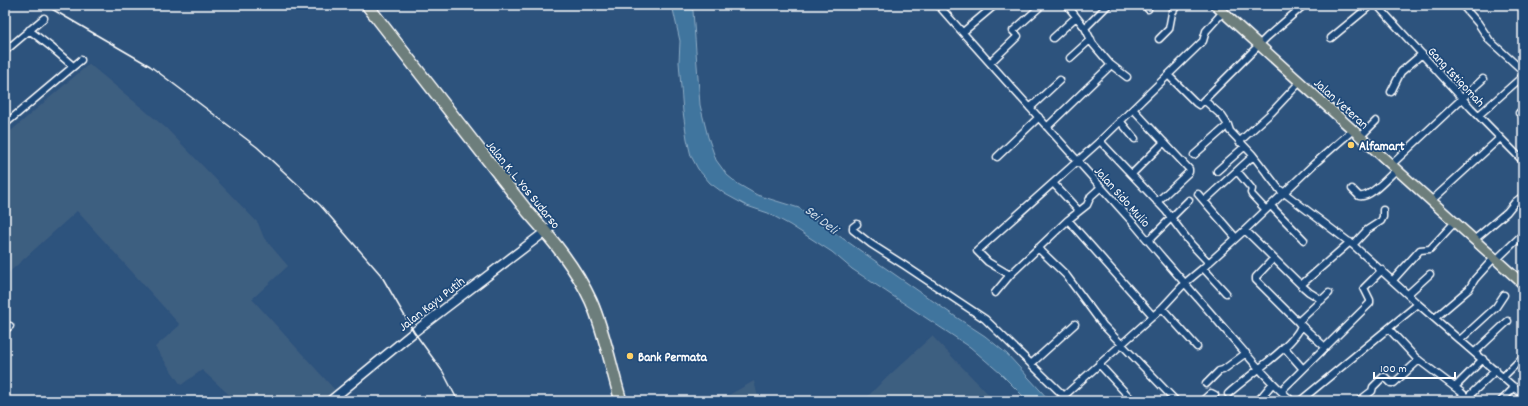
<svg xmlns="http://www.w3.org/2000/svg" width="1528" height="406" font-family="Dekko,sans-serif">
<rect width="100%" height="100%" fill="#2d537d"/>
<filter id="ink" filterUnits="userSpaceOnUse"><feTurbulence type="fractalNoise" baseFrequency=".025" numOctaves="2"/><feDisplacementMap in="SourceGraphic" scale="8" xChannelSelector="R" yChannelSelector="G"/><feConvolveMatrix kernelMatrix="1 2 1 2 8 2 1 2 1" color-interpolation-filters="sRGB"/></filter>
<g filter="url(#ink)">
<path fill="#3e5e80" d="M89,64L166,128L258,223L264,238L288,266L252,299L335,390L321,401H236L202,370L181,385L155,347L180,325L77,211L5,276V136Z
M932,336L995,401H863L881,383Z
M754,381L759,401H718Z"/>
<path fill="#41749e" stroke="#8dacc5" d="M672,5H690L693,11L700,105L708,137L716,160L727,175L738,184L757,195L799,208L956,317L985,336L1007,354L1050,401H1028L1000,373L970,347L852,269L832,252L790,225L768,213L747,206L725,194L710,183L698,169L691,156L687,139L683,112L679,62L680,41Z"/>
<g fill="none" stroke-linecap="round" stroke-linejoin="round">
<g stroke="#fff" stroke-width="9">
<path id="street" d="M938,5L1135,225C1163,259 1192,291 1221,325C1244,351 1266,379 1292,401
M1145,5L1148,9
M1377,5L1471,108L1523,161
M1462,5L1478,23L1490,41L1523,71
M1085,28L1108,5
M29,30L51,47L73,66
M963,32L995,5
M1053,38L1076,17
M1331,38L1371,5
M1159,39L1169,29L1172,13L1177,5
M5,51L44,18
M1070,58L1091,39
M990,63L1018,36L1013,31L1042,5
M1110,64L1127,77
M1168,75L1196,103L1199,105L1204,100L1222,116L1228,125L1230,131L1252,154L1279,189L1353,245L1418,304L1523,395
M1391,92L1401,72L1422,54
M1204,100L1267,37L1304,5
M1030,108L1060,80
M1133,109L1189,169V172L1157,202
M1519,113L1523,109
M1479,115L1523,76
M1120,121L1135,139
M5,124L81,60
M1047,127L1110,66V64L1093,44L1085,28L1067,5
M1360,137L1376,121
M1100,141L1166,211L1191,244L1209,263
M1239,142L1272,112L1300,82
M1194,155L1228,125
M997,157L1039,117
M1391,165L1483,79
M1217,171L1244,147
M1237,171L1252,189L1251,193L1252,195L1266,210
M1132,174L1164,142
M1053,183L1079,211
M1101,187L1091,196L1087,205L1068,220L1010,275L988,262L977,251L1100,141L1200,44L1203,41L1206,31L1223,12
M1352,189L1359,196C1370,199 1388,177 1396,170
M1198,194L1236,238
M1204,201L1253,156
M1431,201L1500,138
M1271,206L1304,240
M1068,220L1153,316
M857,224L853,227V230L871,244L904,265L985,319L1064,396L1162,308L1185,283L1203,268L1245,230L1314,164L1353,130
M1245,230L1301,285L1309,292L1322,300
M1474,240L1507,212L1515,202L1523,196
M1148,241L1189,200
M1353,245L1367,230L1381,221L1383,217V210
M1038,248L1066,275L1103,325L1176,401
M1496,260L1523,234
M1203,268L1226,293
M1393,280L1420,250L1430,249L1455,222
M1301,285L1350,242
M995,293L1010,275
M1408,294L1430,274
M1162,308L1197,347
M1435,318L1469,289L1475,279L1494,258
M1298,322L1329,293
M1300,324L1325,347
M1389,329L1416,358L1461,392L1467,398L1464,401
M5,330L10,326
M1460,340L1496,307L1504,295
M1284,347L1303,369
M1475,352L1508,321
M1031,364L1075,324
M1099,364L1133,401
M1503,377L1523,357
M1206,384L1219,371L1223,370L1246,353
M1455,387L1483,359
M1281,391L1370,303V300L1364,288L1382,270
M1228,394C1245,378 1294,346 1301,326L1298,322L1256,280V277L1273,259
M1467,398L1496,370
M1202,401L1211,393L1215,395
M1258,401L1273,383
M1300,401L1418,304
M1359,401L1372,391L1373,387L1383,377H1385L1391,383H1394L1419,360
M1501,401L1515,387"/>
</g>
<g stroke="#fff" stroke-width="11">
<path id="secondary" d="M330,401L414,332L550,228"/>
</g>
<g stroke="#fff" stroke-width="12">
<path id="primary" d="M1215,5L1523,284"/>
</g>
<g stroke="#fff" stroke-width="14">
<path id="highway" d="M367,5L528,212C552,239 576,268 591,301C605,333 611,368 621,401"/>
</g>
<use href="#street" stroke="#1f4a7a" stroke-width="6"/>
<use href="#secondary" stroke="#1f4a7a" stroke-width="8"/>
<use href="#primary" stroke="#6d7e7c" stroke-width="9"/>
<use href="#highway" stroke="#6d7e7c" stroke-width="11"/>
<path stroke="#fff" stroke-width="1.5" d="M45,5L150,66L257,147L320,205L381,275L414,332L443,372L458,401"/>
</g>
</g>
<g fill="#ffd166" stroke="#1f4a7a" stroke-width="1.5">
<circle cx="1351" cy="145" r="4"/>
<circle cx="630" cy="356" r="4"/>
</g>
<g text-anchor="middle" stroke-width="3.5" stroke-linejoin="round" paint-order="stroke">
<g font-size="13" fill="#fff" stroke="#1f4a7a">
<text transform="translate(1457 76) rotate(47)" y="5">Gang Istiqomah</text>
<text transform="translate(1342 103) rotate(42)" y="5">Jalan Veteran</text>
<text transform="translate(524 184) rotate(51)" y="5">Jalan K. L. Yos Sudarso</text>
<text transform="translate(1123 196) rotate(48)" y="5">Jalan Sido Mulio</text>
<text transform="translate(431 303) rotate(-38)" y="5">Jalan Kayu Putih</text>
</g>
<g font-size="13" font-weight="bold" fill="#fff" stroke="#1f4a7a" text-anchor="start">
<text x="1359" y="150">Alfamart</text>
<text x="638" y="361">Bank Permata</text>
</g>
<g font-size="14" font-style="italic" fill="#d0dce7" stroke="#1f4a7a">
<text transform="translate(822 219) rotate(38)" y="5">Sei Deli</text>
</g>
</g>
<rect width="1528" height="406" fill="none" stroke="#1f4a7a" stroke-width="20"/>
<rect x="10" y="10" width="1508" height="386" fill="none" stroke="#fff" stroke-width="1.5" filter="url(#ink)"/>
<path d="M1374 372v6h81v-6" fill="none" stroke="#ffffff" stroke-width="2"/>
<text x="1380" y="372" font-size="12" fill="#ffffff" stroke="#1f4a7a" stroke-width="3" paint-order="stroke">100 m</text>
</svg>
